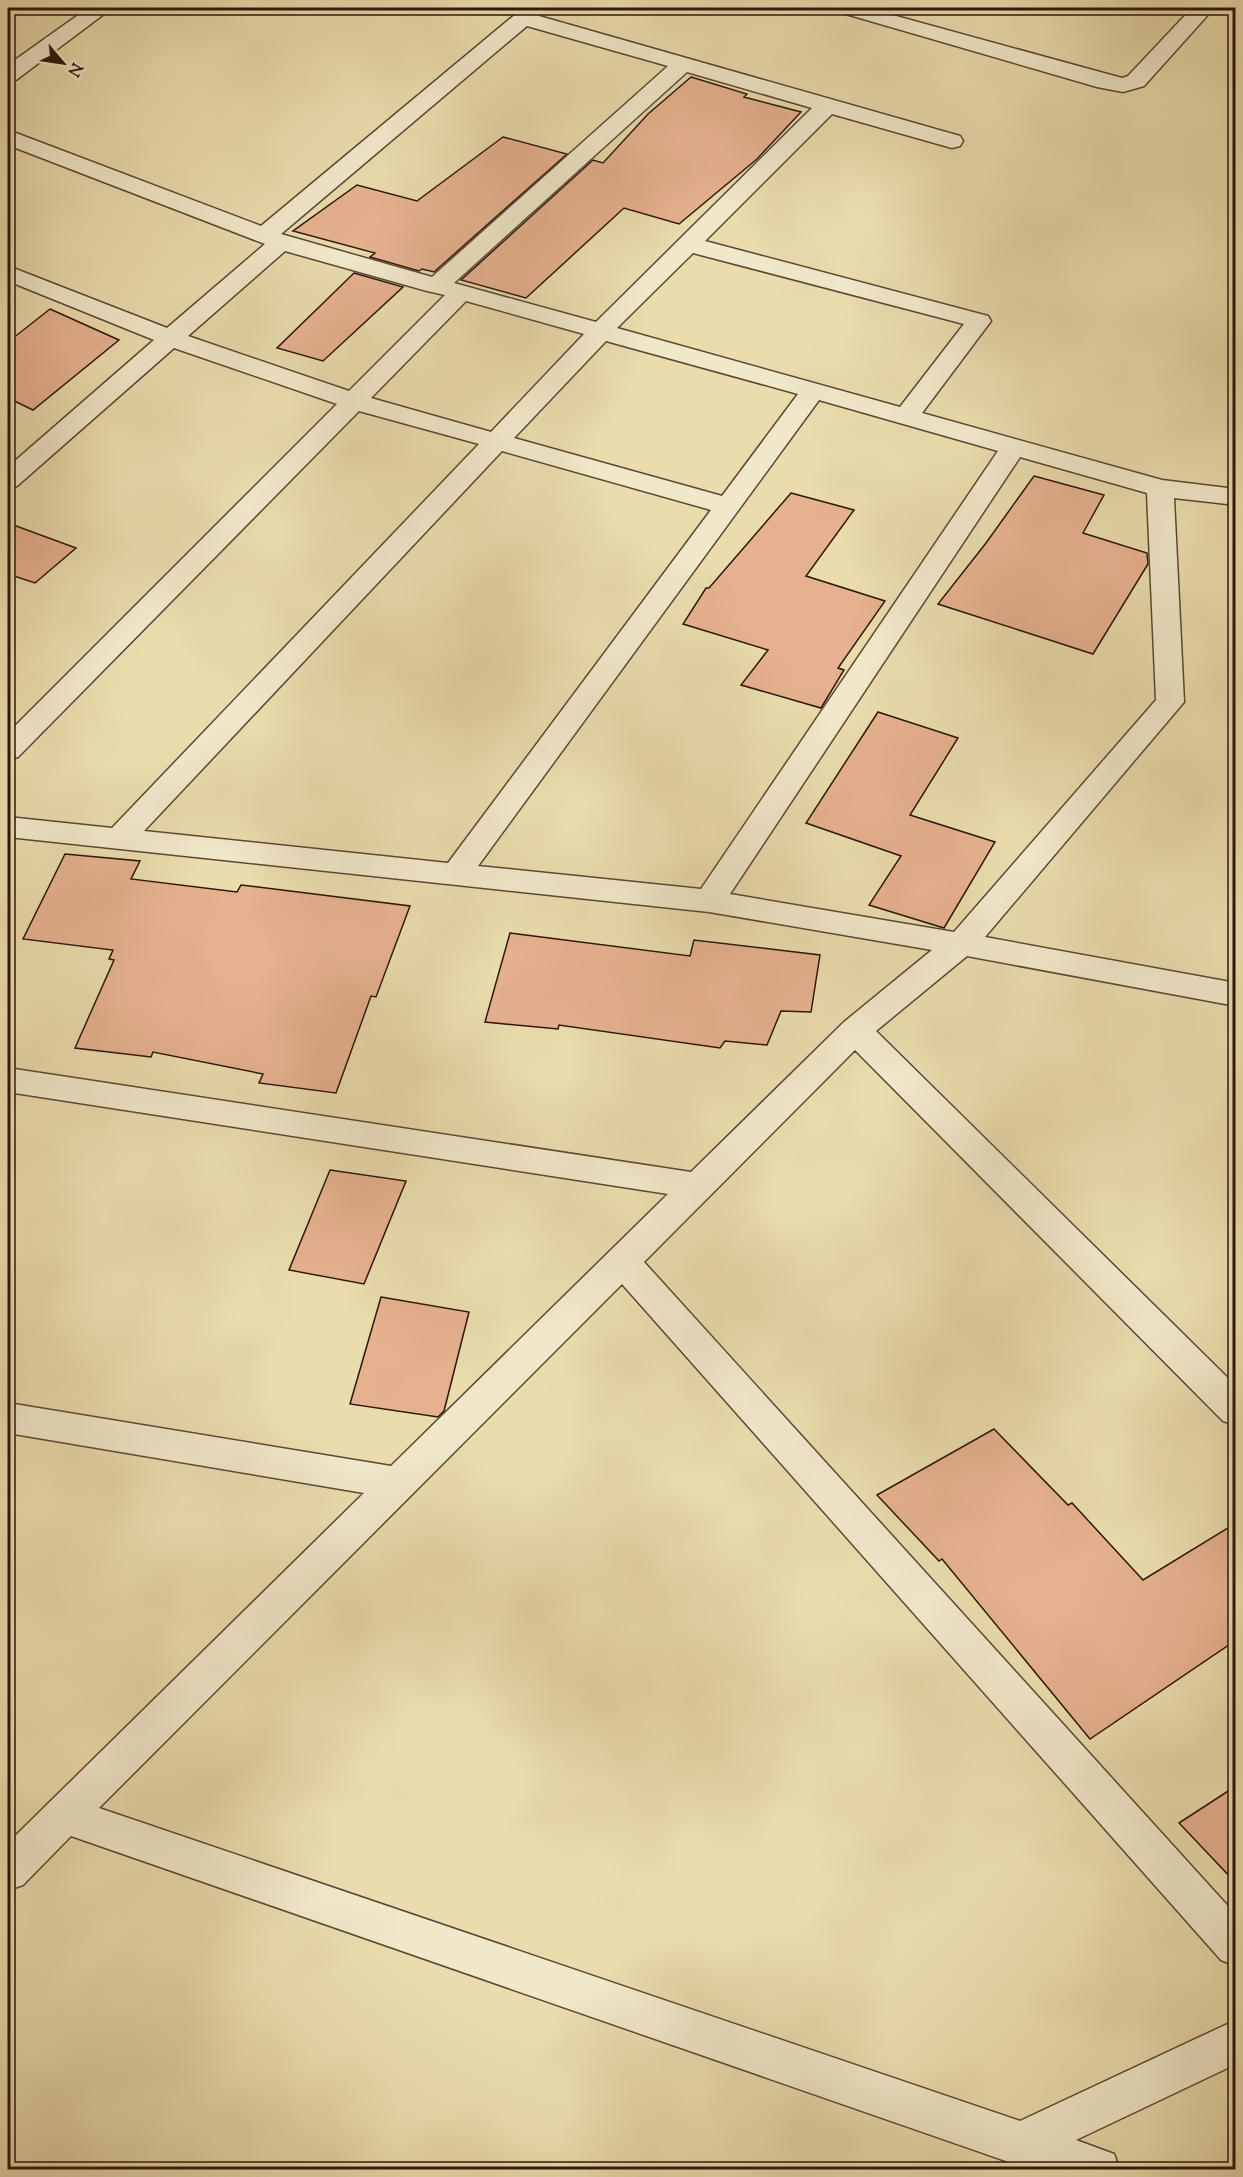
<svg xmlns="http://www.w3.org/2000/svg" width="1243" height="2177" font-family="'Sorts Mill Goudy',serif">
<rect width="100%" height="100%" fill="#eadcad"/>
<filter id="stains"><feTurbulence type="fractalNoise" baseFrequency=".00333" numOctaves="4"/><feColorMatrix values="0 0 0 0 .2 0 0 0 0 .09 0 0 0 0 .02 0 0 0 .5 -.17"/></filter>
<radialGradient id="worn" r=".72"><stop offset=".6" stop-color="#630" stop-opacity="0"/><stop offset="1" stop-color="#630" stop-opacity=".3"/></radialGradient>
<path fill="#e6b18f" stroke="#2b160b" stroke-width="1.5" d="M691,77L747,94L744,97L801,112L757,159L679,224L624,208L526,298L461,280L593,160L603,163L648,114Z
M503,137L567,154L434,272L422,269L419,271L370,257L375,253L293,231L357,185L417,201Z
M354,273L403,287L323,361L277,348Z
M50,309L119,340L33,410L8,398V342Z
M1034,476L1104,495L1083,533L1147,553L1148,564L1093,654L938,604L986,543Z
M791,493L854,510L806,576L885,601L838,668L844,670L821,708L741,685L768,650L683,624L706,588H709Z
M8,523L76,548L35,583L8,574Z
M878,712L958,738L910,815L995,842L944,928L869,905L901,856L806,823Z
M65,854L140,861L131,879L237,892L241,885L410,906L376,997L371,996L336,1093L259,1083L263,1074L153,1052L151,1057L75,1048L114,960L109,959L113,950L23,939Z
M510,933L690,956L694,940L820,955L811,1012L781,1011L767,1045L725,1041L720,1048L559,1025L558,1029L485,1022Z
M330,1170L406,1181L364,1284L289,1270Z
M381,1297L469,1312L444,1411L438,1417L350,1404Z
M994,1429L1068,1505L1072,1503L1143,1580L1236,1523V1640L1090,1739L942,1559L939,1561L877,1495Z
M1236,1786V1883L1179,1823Z"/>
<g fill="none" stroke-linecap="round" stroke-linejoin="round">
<g stroke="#5b4834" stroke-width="3">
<path id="minor" d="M88,8H112L16,80L8,81V65Z
M523,8H545L539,16L960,136L963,141L960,146L952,148L832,114L705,241L988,316L991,321L922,413L1162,480L1236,489V505L1174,498L1184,702L985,937L1236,983V1006L967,956L876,1031L1236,1386V1425L1223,1421L855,1050L644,1262L1236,1915V1966L1221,1960L622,1284L99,1808L1020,2121L1236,2020V2064L1076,2140L1114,2154L1120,2170H1032L71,1836L23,1885L8,1890V1843L364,1493L8,1433V1403L391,1466L668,1194L8,1092V1068L691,1172L844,1022L932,950L709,912L8,837V817L112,828L479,444L359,411L18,757L8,760V733L337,404L174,348L17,486L8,488V467L154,340L8,281V266L167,328L265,244L8,145V130L261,226ZM527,26L668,66L432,277L281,234ZM687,72L812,108L596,322L454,283ZM285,251L427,291L445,295L349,391L188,336ZM693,253L964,324L900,407L617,328ZM466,301L584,334L491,432L371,398ZM606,341L798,394L722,496L514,438ZM819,400L998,451L701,889L478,866ZM502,451L711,510L448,863L144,831ZM1020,457L1147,493L1156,700L954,932L730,894Z
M835,8H867L1122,78L1128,76L1192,8H1214L1144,86L1123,92L1097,87L839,12Z"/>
</g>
<use href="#minor" fill="#f1e8ca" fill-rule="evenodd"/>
</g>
<rect width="1243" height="2177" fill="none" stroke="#eadcad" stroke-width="30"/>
<rect x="9" y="9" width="1225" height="2159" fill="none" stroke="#2b160b" stroke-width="3"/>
<rect x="15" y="15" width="1213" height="2147" fill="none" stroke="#2b160b" stroke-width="1.5"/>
<g transform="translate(63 63) rotate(119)" stroke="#f1e8ca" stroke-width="4.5" paint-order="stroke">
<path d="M0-4.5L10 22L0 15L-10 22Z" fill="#2b160b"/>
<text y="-9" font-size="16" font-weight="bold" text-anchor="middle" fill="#2b160b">N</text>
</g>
<rect width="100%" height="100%" filter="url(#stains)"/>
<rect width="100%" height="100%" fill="url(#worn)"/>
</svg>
